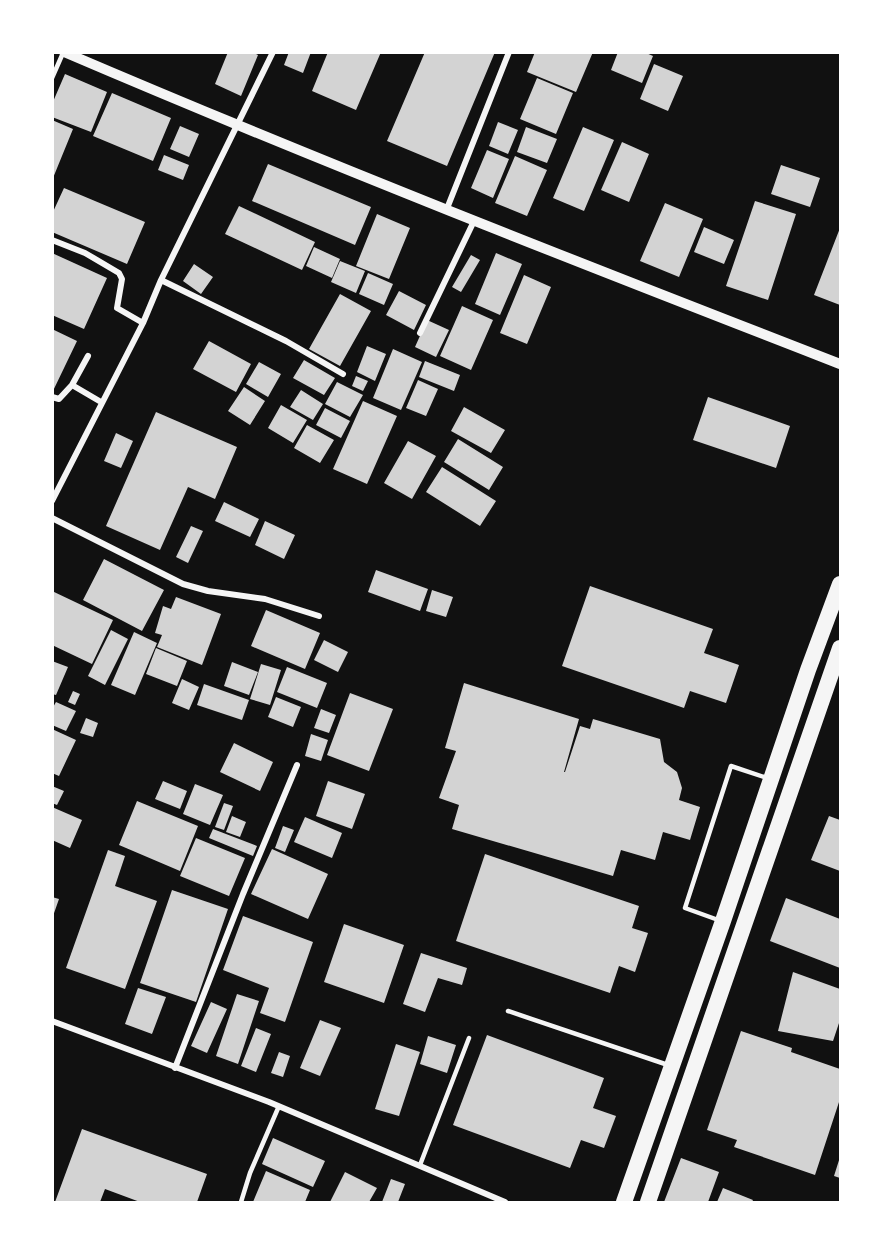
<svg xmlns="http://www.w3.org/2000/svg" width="893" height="1255" font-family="Lora,serif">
<rect width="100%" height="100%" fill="#111"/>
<path fill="#d3d3d3" d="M228,52H252L258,55L241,96L215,84Z
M289,52H311L303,73L284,65Z
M328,52H381L356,110L312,91Z
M425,52H495L447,166L387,141Z
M535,52H593L576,92L527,72Z
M618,52H644L653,56L642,83L611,70Z
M654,64L683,76L668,111L640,99Z
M65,74L107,92L91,132L52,117V104Z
M537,78L573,93L556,134L520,119Z
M112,93L171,118L153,161L93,136Z
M52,120L73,129L53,178H52Z
M498,122L518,130L508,154L489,146Z
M180,126L199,134L189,157L170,149Z
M526,127L557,139L547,163L517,152Z
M583,127L614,140L584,211L553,198Z
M622,142L649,154L629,202L601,190Z
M487,150L509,159L493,198L471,188Z
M164,155L189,165L183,180L158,170Z
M515,156L547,170L527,216L495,203Z
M268,164L371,207L355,245L252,201Z
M781,165L820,178L810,207L771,194Z
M64,188L145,222L127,264L52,232V214Z
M755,201L796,214L768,300L726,286Z
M665,203L703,219L679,277L640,261Z
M239,206L315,242L302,270L225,234Z
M377,214L410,228L389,279L356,266Z
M704,227L734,240L724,264L694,252Z
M840,228V305L814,295Z
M314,247L340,259L332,278L306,266Z
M52,253L107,278L84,329L52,315Z
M496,253L522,264L500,315L475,304Z
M471,255L480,260L461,292L452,287Z
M340,261L365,271L356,293L331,282Z
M194,264L213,277L201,294L183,281Z
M368,273L393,284L384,305L359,294Z
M524,275L551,287L527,344L500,333Z
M399,291L426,305L414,330L386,315Z
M340,294L371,311L340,366L309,349Z
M462,306L493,320L471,370L440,356Z
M427,320L449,330L436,357L415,347Z
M52,329L77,341L52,393Z
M209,341L251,364L236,392L193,369Z
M367,346L386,354L375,381L357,372Z
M393,349L422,362L401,410L373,398Z
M304,360L335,378L324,395L293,378Z
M425,361L460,375L454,391L419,377Z
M259,362L281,374L268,397L246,384Z
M356,376L368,381L363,391L352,386Z
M418,380L438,389L426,416L406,408Z
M337,382L363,395L350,417L325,404Z
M244,387L265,401L250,425L228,411Z
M301,390L323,404L313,420L290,407Z
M708,397L790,426L776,468L693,440Z
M363,401L397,416L367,484L333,469Z
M281,405L307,420L293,443L268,428Z
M464,407L505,430L491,453L451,431Z
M325,408L350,421L341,438L316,425Z
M156,412L237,447L215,499L188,487L160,550L106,526Z
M307,425L334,440L320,463L294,448Z
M116,433L133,441L121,468L104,461Z
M458,439L503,467L489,490L444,462Z
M408,441L436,456L412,499L384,483Z
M442,467L496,501L480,526L426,492Z
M224,502L259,519L250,537L215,521Z
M265,521L295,535L284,559L255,545Z
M191,526L203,531L188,563L176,557Z
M104,559L164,590L142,631L83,600Z
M376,570L428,589L420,611L368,592Z
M590,586L713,629L704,653L739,665L726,703L690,691L684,708L562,666Z
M432,590L453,597L446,617L426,611Z
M52,591L113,620L92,664L52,645Z
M176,597L221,614L202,665L157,647L162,635L155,633L163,606L171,609Z
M266,610L320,633L305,669L251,646Z
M111,630L128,639L105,685L88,676Z
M134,632L157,643L135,695L111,685Z
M324,640L348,652L338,672L314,660Z
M156,648L187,661L177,686L146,674Z
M52,661L68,667L56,695L52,694Z
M232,662L258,672L249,695L224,686Z
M261,664L281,670L270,705L250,699Z
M287,667L327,683L317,708L277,692Z
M182,679L199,687L189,710L172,703Z
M464,683L579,719L564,772H565L580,726L590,729L593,719L660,739L664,762L677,772L682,788L679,800L700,807L690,840L663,832L655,860L621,850L613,876L452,829L459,805L439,798L456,751L445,748Z
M204,684L249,700L242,720L197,705Z
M73,691L80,694L75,705L68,702Z
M350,693L393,709L369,771L327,755Z
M276,697L301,707L293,727L268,717Z
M56,702L76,711L66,731L52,725V709Z
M321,709L336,715L329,733L314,728Z
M86,718L98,723L93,737L80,733Z
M52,729L76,740L59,776L52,773Z
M311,734L328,740L321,761L305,756Z
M234,743L273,762L260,791L220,772Z
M163,781L187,791L180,809L155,799Z
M328,781L365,794L352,829L316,816Z
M195,784L223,795L210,825L183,814Z
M52,786L64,791L57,805L52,803Z
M137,801L198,826L180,871L119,845Z
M224,803L233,806L224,830L215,827Z
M52,807L82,820L70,848L52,840Z
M232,816L246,822L240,837L226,832Z
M829,816L840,820V871L811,860Z
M305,817L342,833L332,858L294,842Z
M283,826L294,830L285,852L275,848Z
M213,829L257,846L253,856L209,838Z
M196,838L245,858L229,896L180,876Z
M272,849L328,874L308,919L251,894Z
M108,850L125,856L115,886L157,901L125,989L66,968Z
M485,854L639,906L632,928L648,933L635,972L619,966L610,993L456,941Z
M172,890L228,909L196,1002L140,983Z
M52,897L59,899L53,916H52Z
M786,898L840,919V968L770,941Z
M243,916L313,942L285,1022L260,1013L269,988L223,970Z
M344,924L404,945L384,1003L324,982Z
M421,953L467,968L462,985L438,978L425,1012L403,1004Z
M793,972L840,989V1020L833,1041L778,1031Z
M138,988L166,997L152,1034L125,1024Z
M237,994L259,1001L238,1064L216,1056Z
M211,1002L227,1009L207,1053L191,1046Z
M320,1020L341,1028L320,1076L300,1068Z
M256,1028L271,1034L256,1072L241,1066Z
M741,1031L792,1048L791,1052L840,1069V1099L815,1175L734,1147L737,1140L707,1130Z
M487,1035L604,1078L593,1108L616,1116L604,1148L581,1140L570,1168L453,1125Z
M428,1036L456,1045L447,1073L420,1064Z
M396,1044L420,1052L399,1116L375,1109Z
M279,1052L290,1056L283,1077L271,1073Z
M82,1129L207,1174L197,1202H140L105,1189L100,1202H55Z
M273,1138L325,1161L313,1187L262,1164Z
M840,1157V1178L834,1176Z
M681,1158L719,1172L708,1202H664Z
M266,1171L310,1190L305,1202H253Z
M345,1172L377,1188L369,1202H330Z
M391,1179L405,1184L398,1202H382Z
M723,1188L753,1200L752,1202H717Z"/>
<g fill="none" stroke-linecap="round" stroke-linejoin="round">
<path stroke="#f5f5f5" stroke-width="4.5" d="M52,78L63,53
M721,921L685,908L731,766L767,778
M508,1011L668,1065
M420,1165L469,1038
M241,1202L250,1173L279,1106"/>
<path stroke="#f5f5f5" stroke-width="6" d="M446,211L509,52
M52,240L85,253L119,273L122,279L117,308L143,323
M161,280L286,341L343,374
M420,333L474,221
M72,385L88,356
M52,397L59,399L72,385L101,402
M52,501L143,323L161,280L273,52
M52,518L183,584L208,591L265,599L319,616
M52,1021L269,1102L505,1202
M175,1068L243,894L297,765"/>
<path stroke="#f5f5f5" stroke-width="10" d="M64,52C321,162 580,263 840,364"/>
<path stroke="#f5f5f5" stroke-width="16" d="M624,1202L723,921L808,670L840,584
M648,1202L840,648"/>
</g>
<rect width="893" height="1255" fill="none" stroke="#ffffff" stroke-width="108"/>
</svg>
